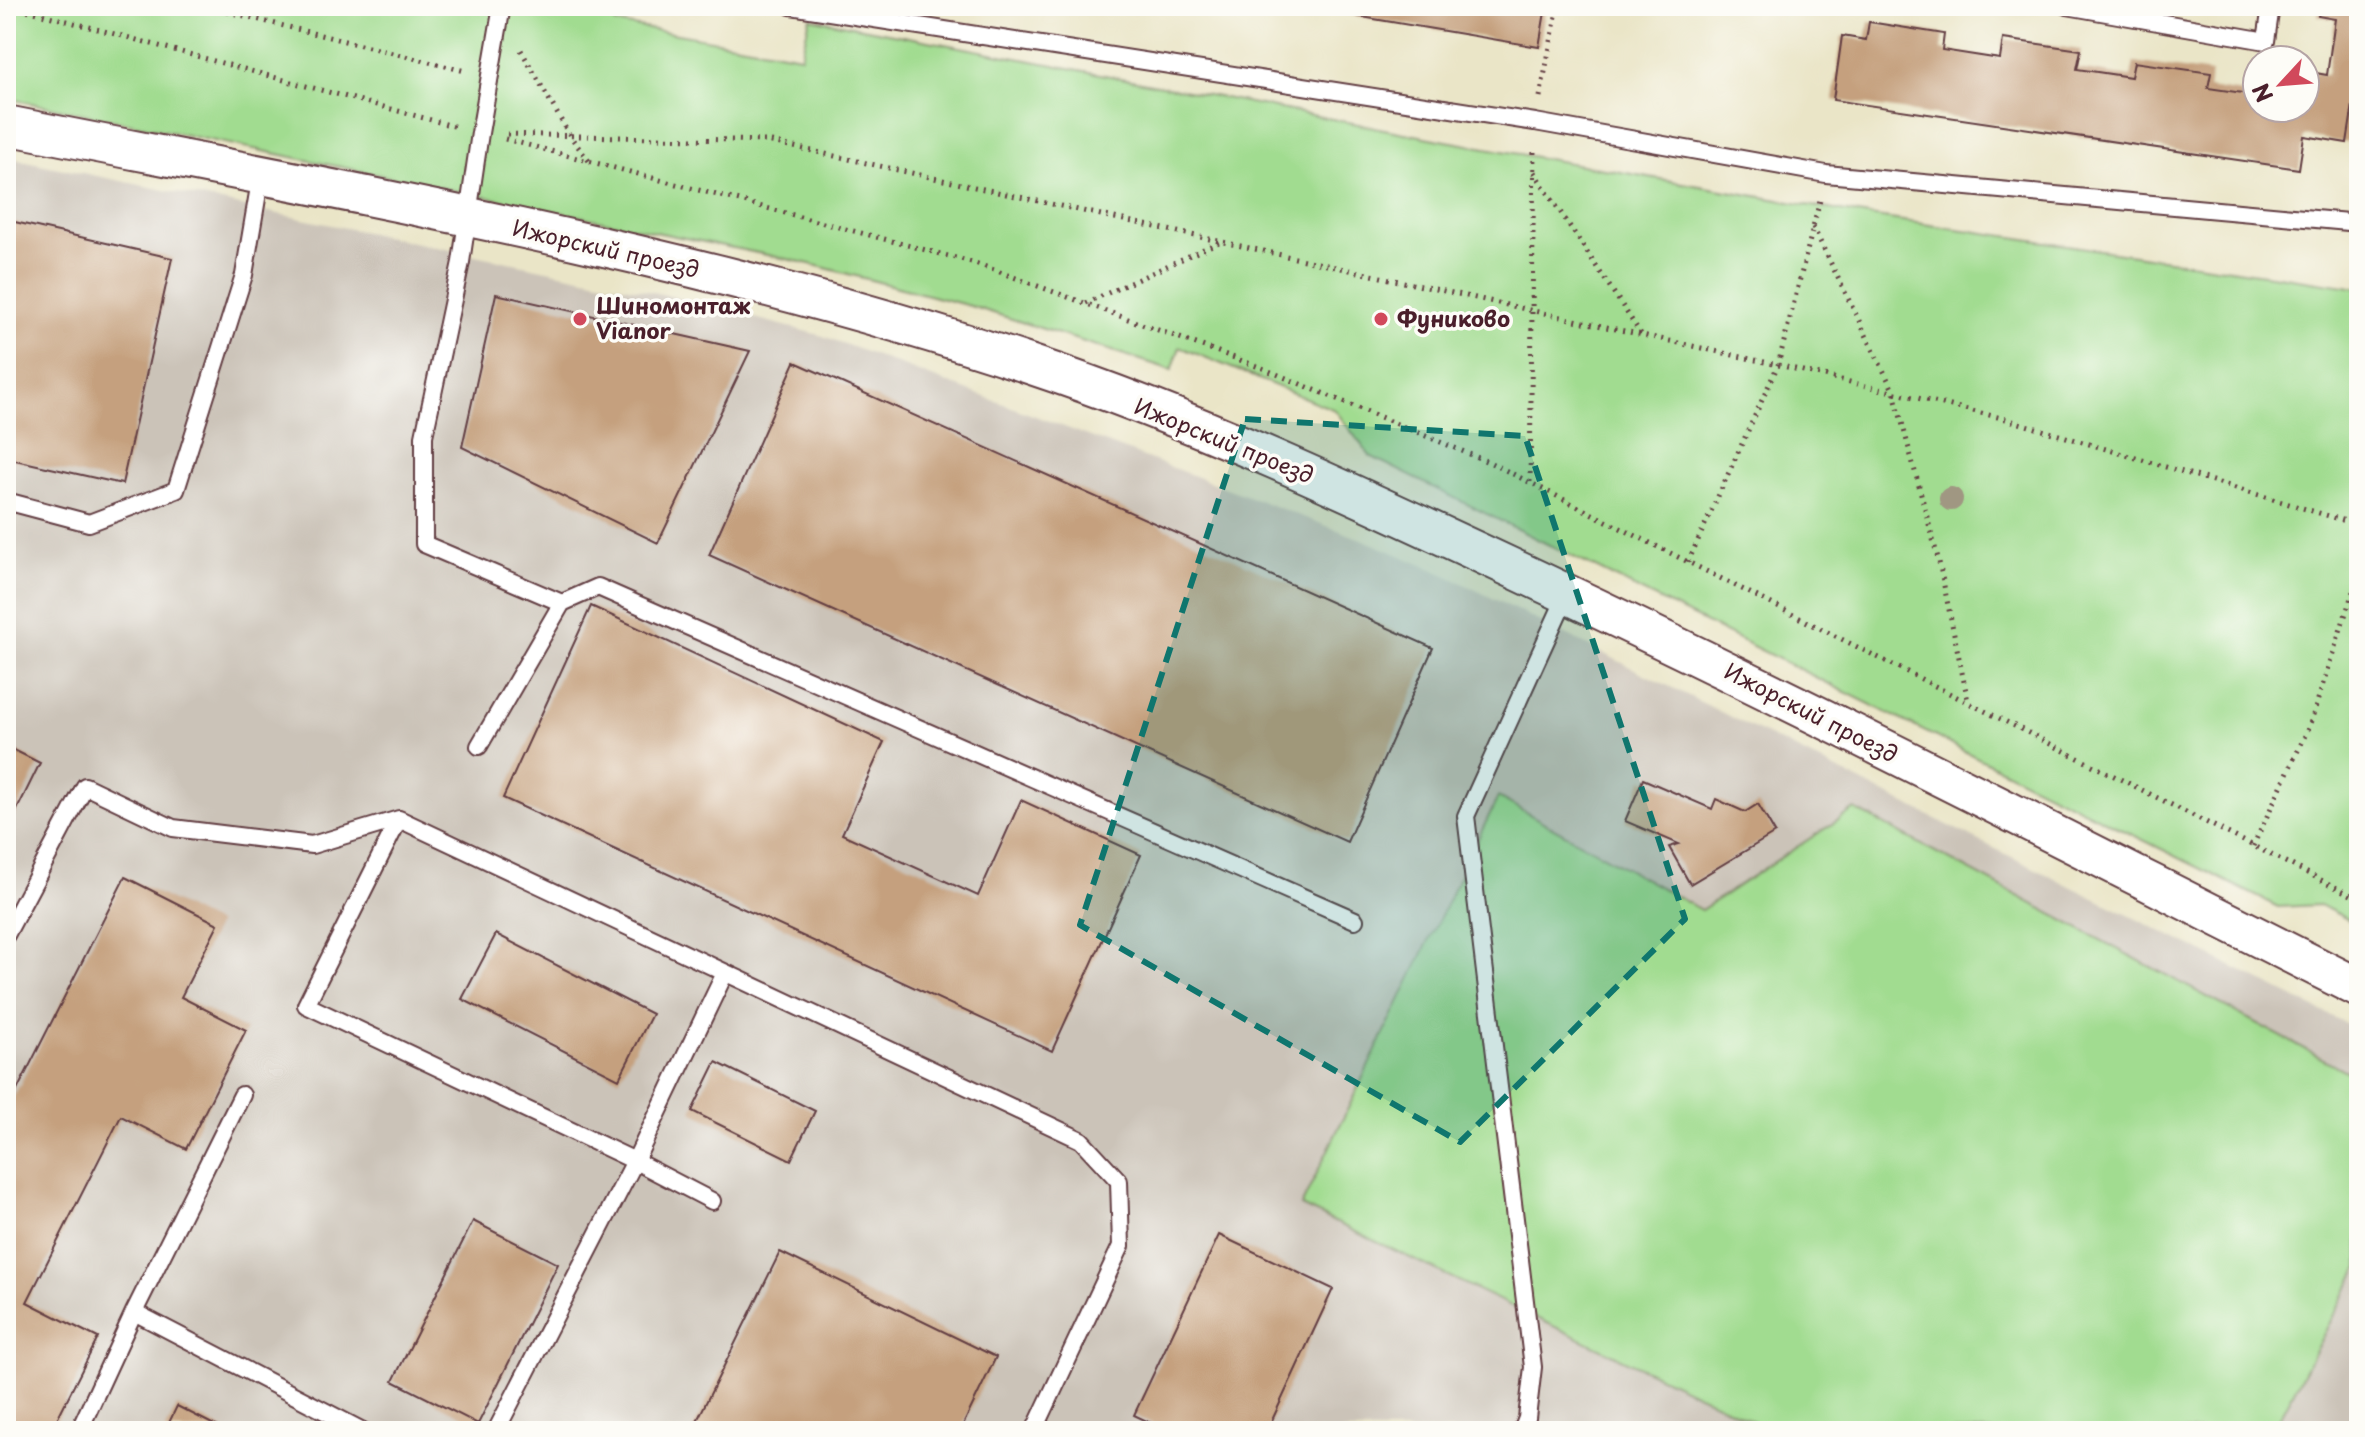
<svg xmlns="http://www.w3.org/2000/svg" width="2365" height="1437" font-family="'Playpen Sans',sans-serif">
<rect width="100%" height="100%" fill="#fdfcf7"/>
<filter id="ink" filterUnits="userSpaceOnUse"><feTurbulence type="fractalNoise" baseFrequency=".0125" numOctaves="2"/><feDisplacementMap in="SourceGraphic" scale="16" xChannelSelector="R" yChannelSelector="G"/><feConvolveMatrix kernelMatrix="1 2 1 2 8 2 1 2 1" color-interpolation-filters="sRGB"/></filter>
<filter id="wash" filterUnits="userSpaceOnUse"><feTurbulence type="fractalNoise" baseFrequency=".006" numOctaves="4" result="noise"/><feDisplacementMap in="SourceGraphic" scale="32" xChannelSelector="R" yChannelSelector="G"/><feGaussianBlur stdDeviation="1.8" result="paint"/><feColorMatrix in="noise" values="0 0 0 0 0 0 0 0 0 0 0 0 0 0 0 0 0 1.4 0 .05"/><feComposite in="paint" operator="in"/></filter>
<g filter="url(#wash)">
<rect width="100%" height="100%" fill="#eae5c7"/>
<path fill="#cbc3b8" d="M6,157L666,295L823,336L1364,540L1448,576L2359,1030V1431H6Z"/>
<path fill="#a1dc90" stroke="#767e5e" stroke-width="2" d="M6,6H617L615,23L801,56L810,18L1446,141L1869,216L2359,288V925L2320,905L2278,907L1370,456L1335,410L1180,347L1172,370L974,307L806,263L6,98Z
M1498,797L1701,910L1855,809L2359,1078V1267L2273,1431H1774L1301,1206Z"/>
<g id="blocks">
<path fill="#c5a07e" d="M1297,6H1546L1539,47Z
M2320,6H2359V99L2354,98L2347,143L2304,136L2299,169L1833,100L1842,36L1866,40L1869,22L1944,34L1942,50L2000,59L2003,39L2081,50L2077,69L2131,77L2134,62L2211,73L2208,88L2257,95V108H2305V87H2308L2310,72L2327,75L2335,19L2318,16Z
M6,220L172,258L122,484L6,458Z
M496,294L750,351L658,543L462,447Z
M795,362L1433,648L1347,842L709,555Z
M591,606L884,742L842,834L978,896L1021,800L1141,855L1052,1051L503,798Z
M6,746L40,763L6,832Z
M1643,779L1712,809L1716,799L1745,812L1758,804L1775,833L1690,884L1669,847L1679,844L1625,821Z
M125,877L218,924L181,997L246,1030L186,1149L121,1116L27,1302L98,1338L51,1431H6V1112Z
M496,934L652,1014L619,1079L462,999Z
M716,1062L815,1111L791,1160L692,1111Z
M473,1221L558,1264L478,1424L393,1381Z
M1219,1235L1333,1289L1267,1431H1168L1134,1415Z
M780,1252L996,1357L960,1431H692Z
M177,1406L226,1431H165Z"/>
</g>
</g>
<g filter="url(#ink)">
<use href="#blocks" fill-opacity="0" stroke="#623d42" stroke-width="2"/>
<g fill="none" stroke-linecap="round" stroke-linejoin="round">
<g stroke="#623d42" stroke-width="20">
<path id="service" d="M791,6L1535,122L1826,174L2359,223
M2067,6L2266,41L2271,6
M6,501L89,523L176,490L244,275L261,175
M562,603L598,587L1355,920
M479,746L562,603L424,544V436L461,262L480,133L502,6
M6,935L85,786L173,828L312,845L399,819
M725,973L635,1161L306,1005L399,819L1081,1140L1119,1181L1121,1246L1034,1431
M134,1312L363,1431
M79,1431L134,1312L242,1095
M496,1431L635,1161L712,1201
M1522,1431L1527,1418L1533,1367L1466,816L1567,594"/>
</g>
<g stroke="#623d42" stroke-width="42">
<path id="tertiary" d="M6,125C349,193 697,253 1029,364C1201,421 1367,500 1531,577C1810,708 2084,850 2359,988"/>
</g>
<path stroke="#623d42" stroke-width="5" stroke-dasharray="2 6" stroke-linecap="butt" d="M12,6L457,127
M204,6L465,71
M521,50L570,136L589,161
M1540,97L1558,6
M507,134L767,141L1778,365L2006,419L2359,525
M505,139L975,263L1262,368L1491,463L2359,899
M1534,172L1641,334
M1813,227L1894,392L1939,562L1968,701
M1086,303L1219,242
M1530,482L1534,147
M1688,562L1778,365L1820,200
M2253,846L2309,727L2359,573"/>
<use href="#service" stroke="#fff" stroke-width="16"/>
<use href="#tertiary" stroke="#fff" stroke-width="38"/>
</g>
<circle fill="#a09782" cx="1951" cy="499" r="12"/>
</g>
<path fill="#0f766e" fill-opacity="0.2" stroke="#0f766e" stroke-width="6" stroke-dasharray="16 10" stroke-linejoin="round" d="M1245,419L1525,436L1685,919L1460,1142L1080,925Z"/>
<g fill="#d1495b" stroke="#fdfcf7" stroke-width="3">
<circle cx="580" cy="319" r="8"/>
<circle cx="1381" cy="319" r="8"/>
</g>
<g text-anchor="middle" stroke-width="7" stroke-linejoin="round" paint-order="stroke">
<g font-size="22" fill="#4a1f2b" stroke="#fdfcf7">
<text transform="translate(606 249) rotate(13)" y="8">Ижорский проезд</text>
<text transform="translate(1224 441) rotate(22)" y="8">Ижорский проезд</text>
<text transform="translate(1811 713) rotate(27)" y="8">Ижорский проезд</text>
</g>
<g font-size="22" font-weight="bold" fill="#4a1f2b" stroke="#fdfcf7" text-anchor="start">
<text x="596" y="314">Шиномонтаж<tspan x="596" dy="25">Vianor</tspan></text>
<text x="1397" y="327">Фуниково</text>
</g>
</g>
<rect width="2365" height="1437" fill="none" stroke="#fdfcf7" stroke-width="32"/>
<g transform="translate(2281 84) rotate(244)"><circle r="38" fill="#fdfcf7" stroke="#b5a4a5" stroke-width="2"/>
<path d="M0-6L14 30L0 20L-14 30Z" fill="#d1495b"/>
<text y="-12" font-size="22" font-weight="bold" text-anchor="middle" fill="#4a1f2b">N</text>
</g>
</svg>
